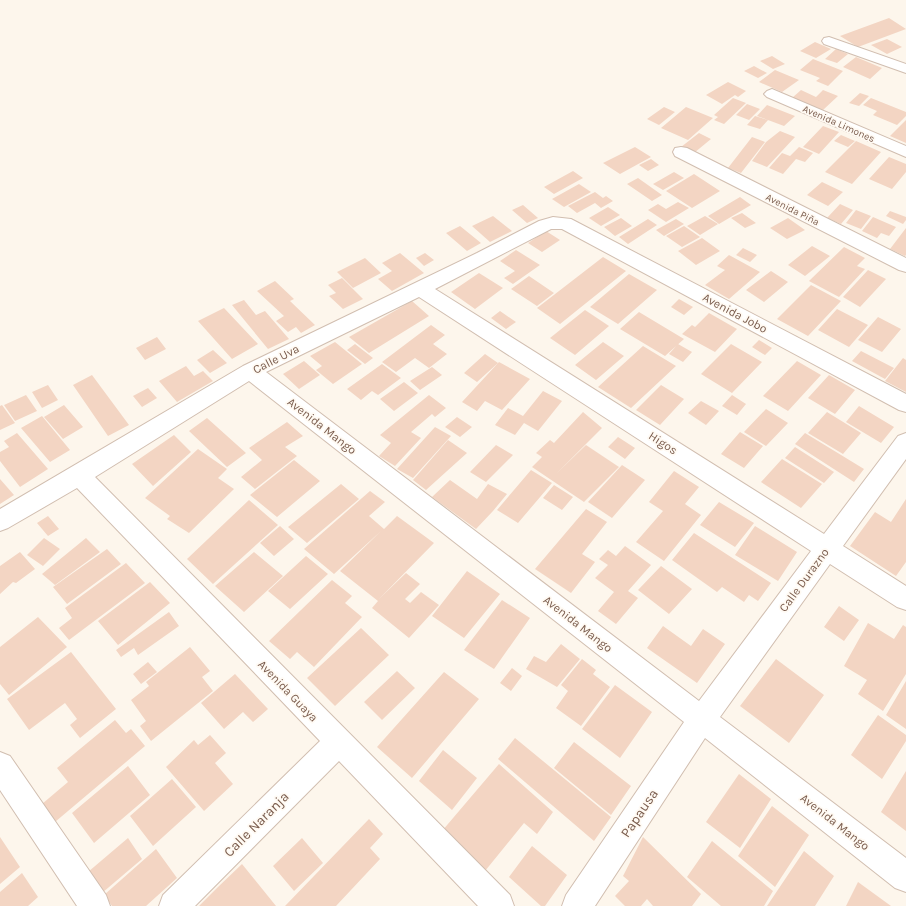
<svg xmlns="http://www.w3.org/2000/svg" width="906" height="906" font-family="Karla,sans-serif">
<rect width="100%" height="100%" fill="#fdf6ec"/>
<path fill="#f3d5c3" d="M889,18L906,29L858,47L840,36Z
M887,39L902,47L887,54L871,45Z
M815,42L831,49L816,58L800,51Z
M836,49L848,54L837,63L825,59Z
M772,56L785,64L773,69L760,61Z
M856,57L882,68L870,79L843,67Z
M813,59L843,71L828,86L816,81L820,78L800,70Z
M754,66L767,73L758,78L744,71Z
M775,70L799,80L782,92L759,82Z
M728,82L746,91L738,97L735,95L722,104L706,95Z
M801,90L816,97L823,90L838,96L823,110L792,98Z
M860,93L869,96L859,106L849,103Z
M733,98L746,103L724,124L714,120L718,117L714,115Z
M871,98L906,112V116L897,125L873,115L877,111L863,105Z
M747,104L760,109L749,120L736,115Z
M767,105L795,116L784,126L757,116Z
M664,107L675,112L659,125L647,119Z
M686,107L713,118L688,140L661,128Z
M755,116L768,120L760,129L747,125Z
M906,120V143L890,136Z
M823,126L839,132L819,154L803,147Z
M780,131L795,137L767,167L752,161L766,142Z
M699,133L711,139L694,153L681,147Z
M841,135L855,141L848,147L834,141Z
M752,137L765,142L741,173L728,168Z
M856,141L881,152L852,184L825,172Z
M635,147L651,157L620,174L603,163Z
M799,147L813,153L805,162L796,159L783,174L769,168L782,153L790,156Z
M889,157L906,164V172L892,189L869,179Z
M651,159L659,165L648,171L639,165Z
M573,171L583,178L554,194L544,187Z
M674,172L684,178L663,190L653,184Z
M694,174L720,191L692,208L666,191Z
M638,178L662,195L652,201L627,184Z
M822,182L843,192L828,206L807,195Z
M579,184L591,192L564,207L552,199Z
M595,192L603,198L606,196L613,201L601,208L595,203L577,213L568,206Z
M740,197L751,205L719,224L708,216Z
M678,202L689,208L666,222L648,210L658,204L666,209Z
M840,204L853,210L841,224L827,218Z
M523,205L538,218L527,223L512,210Z
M608,207L620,215L601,226L589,218Z
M856,210L871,216L861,229L846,223Z
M890,211L906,217V220L903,224L886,216Z
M742,213L756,223L745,228L731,218Z
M493,216L512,231L490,242L472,226Z
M705,216L718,224L700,235L687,226Z
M873,217L896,227L889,236L881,233L877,238L862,231Z
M621,218L632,226L615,236L604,227Z
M788,218L805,230L787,239L770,228Z
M648,219L657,225L628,244L619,237Z
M676,219L684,224L664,236L656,230Z
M460,226L481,243L467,251L446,233Z
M684,226L700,237L682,247L666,236Z
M906,228V255L905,256L890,249Z
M546,231L560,240L542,252L528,243Z
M702,238L720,251L696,265L678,251Z
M812,246L830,256L805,276L788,265Z
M844,247L865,258L857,266L865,269L839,297L809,281Z
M743,248L757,255L750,262L736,255Z
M516,250L540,265L513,284L504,278L515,271L500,261Z
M400,253L424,273L392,291L378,279L392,271L382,263Z
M425,253L434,260L424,266L416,258Z
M729,255L760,272L729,299L705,285L725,270L717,266Z
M603,257L626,271L560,324L537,308Z
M365,258L381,273L353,288L337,272Z
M868,270L886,279L860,307L843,297Z
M771,271L788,282L764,302L746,290Z
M479,273L503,288L475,309L451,292Z
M629,274L657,290L618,324L590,307Z
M529,276L554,293L537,306L511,289Z
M342,278L363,299L343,309L329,296L336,293L328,285Z
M275,281L294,299L290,301L315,325L301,333L296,327L288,332L276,321L284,316L257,291Z
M811,285L841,301L808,336L777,319Z
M679,299L693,307L684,315L671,307Z
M244,300L256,315L265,311L289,339L268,349L232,305Z
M412,301L429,316L369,353L349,337Z
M224,308L258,344L232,359L198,321Z
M837,309L868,325L849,347L818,330Z
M585,310L609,326L575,355L550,338Z
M500,311L516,322L506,329L491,318Z
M639,312L684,339L665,356L620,329Z
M709,313L737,329L715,352L682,334L692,325L695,327Z
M878,317L901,329L882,352L858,340Z
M431,325L445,335L433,344L447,354L429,368L415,358L396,372L382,362Z
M157,337L166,349L145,360L136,348Z
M759,340L772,348L765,355L752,347Z
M335,342L362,364L333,384L316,370L322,366L310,356Z
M603,342L624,356L596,380L575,365Z
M355,344L373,358L365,364L347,350Z
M678,344L692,352L683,362L669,354Z
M731,344L762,362L732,393L701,374Z
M643,346L676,366L631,408L598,387Z
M213,350L227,363L210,373L197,360Z
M861,351L894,368L885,379L852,361Z
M485,354L498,363L477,382L464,373Z
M903,358L906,360V392L885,381Z
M304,361L320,375L299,389L283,374Z
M797,361L821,375L788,411L763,396Z
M499,362L530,379L502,410L485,401L477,411L462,402Z
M382,364L401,378L378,395L372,391L361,400L347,389Z
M186,366L194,376L203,371L213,381L177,402L159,381Z
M432,367L442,375L420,390L410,381Z
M92,375L129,425L108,436L73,385Z
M829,375L855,390L835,414L808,398Z
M404,382L418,393L394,411L380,399Z
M48,385L58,400L42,408L32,392Z
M661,385L684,399L660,425L636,410Z
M148,388L157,398L142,407L133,396Z
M543,391L562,401L538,431L524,423L515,435L495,425L508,408L523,416Z
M26,395L37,411L15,421L4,405Z
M429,395L446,408L435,417L432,414L411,432L421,438L395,466L379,456L391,443L380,435Z
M732,395L746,404L737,415L722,406Z
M701,401L719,411L706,425L688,413Z
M2,405L15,423L0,430V406Z
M64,405L83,427L63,439L44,417Z
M859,406L894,427L881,443L846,422Z
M766,409L788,423L766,446L744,432Z
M583,412L602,428L557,473L586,445L619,467L584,502L532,467L542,457L536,453L550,440L554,443Z
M827,412L861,433L843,454L808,433Z
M42,416L70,450L50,462L21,428Z
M457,417L472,427L460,437L445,427Z
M207,418L246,453L227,467L189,431Z
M287,422L303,436L285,447L297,456L255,489L241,477L262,460L249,448Z
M435,427L451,436L413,478L397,469Z
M740,432L763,446L744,468L721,454Z
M17,433L48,469L20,487L0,461V452L9,447L4,441Z
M805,433L864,469L854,482L795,444Z
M174,435L191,452L153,486L132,464Z
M618,437L635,448L625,459L608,447Z
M448,440L467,453L426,490L413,480Z
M496,445L513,455L486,482L470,472Z
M795,447L834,472L824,483L785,458Z
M198,449L227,469L218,478L234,489L189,533L167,519L170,516L145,498Z
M782,459L822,484L801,508L761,482Z
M294,460L320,481L277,517L250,495Z
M622,465L645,480L612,518L588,502Z
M531,470L552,483L518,523L497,510Z
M674,471L699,487L685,504L701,515L664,561L636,542L663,511L649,502Z
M0,479L14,495L0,504Z
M450,480L477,499L488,484L507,494L493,511L476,529L432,497Z
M341,484L359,499L307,543L288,527Z
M554,485L573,497L562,510L543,498Z
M370,491L385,502L369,516L384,529L397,516L434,543L379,599L406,573L420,584L405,599L410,603L421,592L439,605L409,638L372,608L378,601L340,571L381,531L334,574L304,549Z
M906,499V562L896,576L850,546L875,512L891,522Z
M249,500L278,525L213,584L187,559Z
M719,502L754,523L735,547L700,525Z
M586,509L607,522L582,554L595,562L571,593L535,569Z
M48,516L59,529L48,536L37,523Z
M280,526L294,539L274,556L260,543Z
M755,526L797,552L778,581L735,555Z
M694,533L771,583L758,601L749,595L744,602L722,587L717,592L672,560Z
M44,538L60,549L43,566L27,555Z
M86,538L100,552L55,585L42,574Z
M625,546L651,565L628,591L638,598L616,624L598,611L614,592L595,578L608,565L599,559L608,550L616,556Z
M107,549L121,564L67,604L53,587Z
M20,552L35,569L16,583L13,582L0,594V566Z
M254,552L283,576L244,612L215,586Z
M306,556L328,574L290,609L268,591Z
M126,563L145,583L69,640L59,628L72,618L65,608Z
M661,566L692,589L669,614L638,590Z
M467,571L500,594L464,638L432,616Z
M332,580L352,596L345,603L362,617L314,667L297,652L290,659L269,641Z
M150,582L170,603L118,645L98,621Z
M502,600L530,618L494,669L464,650Z
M839,606L859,620L844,641L824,627Z
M169,612L179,626L138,655L134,648L121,657L116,650Z
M38,617L67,647L9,695L0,684V647Z
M868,623L894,639L903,625L906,627V674L883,711L858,694L867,680L844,666Z
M663,626L691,646L703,629L725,644L697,683L647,648Z
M361,628L389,655L335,706L307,678Z
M561,644L580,659L557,687L526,669L534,656L546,662Z
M190,647L210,671L202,677L213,691L151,741L140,726L146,721L131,700L149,686L146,682Z
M71,652L116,709L80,738L70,725L77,719L65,703L29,730L7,699Z
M582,659L596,670L593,674L610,687L581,726L556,708L568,691L561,685Z
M776,659L824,695L789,743L740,706Z
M148,662L157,672L141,684L133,674Z
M512,668L522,676L511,691L500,683Z
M397,671L415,688L382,720L364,702Z
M444,672L479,699L412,778L377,747Z
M235,674L268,709L253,722L243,712L224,729L201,703Z
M906,681V729L886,715Z
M615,685L652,712L620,758L582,729Z
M878,715L906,735V741L882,779L851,755Z
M115,720L126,733L131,729L145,746L55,822L42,804L68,782L57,768Z
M210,735L226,753L215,763L233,784L204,811L166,767L194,740L198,745Z
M515,738L611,817L594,841L498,759Z
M574,742L631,786L611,815L554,768Z
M443,750L477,778L452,810L419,781Z
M499,764L553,812L537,834L524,823L485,871L442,831Z
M128,766L150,795L94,843L72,813Z
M906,771V831L881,812Z
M739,774L771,799L740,848L706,822Z
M172,779L196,807L153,846L130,816Z
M772,806L809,835L775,887L738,856Z
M369,819L383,834L370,848L380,859L336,906H285Z
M0,837L20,867L0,884Z
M643,837L701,894L692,906H653L647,899L641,906H625L615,896L629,881L623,876Z
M128,838L142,859L102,893L88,872Z
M302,838L323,863L294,891L273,866Z
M712,841L773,891L764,906H721L687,877Z
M532,846L567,875L545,906H541L509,877Z
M156,849L177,878L146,906H112L104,895Z
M804,851L834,876L815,906H767Z
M242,864L276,906H199L218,887Z
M22,873L38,897L28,906H0V892Z
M858,882L891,906H846Z"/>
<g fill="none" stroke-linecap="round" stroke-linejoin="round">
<g stroke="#d1beb0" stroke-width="2">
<path id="minor" d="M829,37L906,64V73L824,44L822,41L824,38Z
M772,89L906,146V157L767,97L764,94L767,91Z
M681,147L687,148L906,258V272L899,270L675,156L673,152L675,148Z
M553,217L571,219L906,394V412L899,410L562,229H551L435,289L824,534L898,436L906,433V459L843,546L906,586V610L897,607L830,564L720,717L906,858V892L895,888L705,738L595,906H562L566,895L684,722L249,381L95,477L510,895L514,906H478L339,761L195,906H159L163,895L320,741L77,488L8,528L0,531V509L243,366L477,253L539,221ZM419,297L811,551L699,701L266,372Z
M0,752L10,756L106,895L110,906H77L0,790Z"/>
</g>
<use href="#minor" fill="#fff" fill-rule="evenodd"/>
</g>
<g text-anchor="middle" stroke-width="3.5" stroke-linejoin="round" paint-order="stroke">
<g font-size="10" fill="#7a5c4d" stroke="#fffaf3">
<text transform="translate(839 123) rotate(24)" y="4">Avenida Limones</text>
<text transform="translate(793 209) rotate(27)" y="4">Avenida Piña</text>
</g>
<g font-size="12" fill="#7a5c4d" stroke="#fffaf3">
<text transform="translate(735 313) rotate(28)" y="4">Avenida Jobo</text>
<text transform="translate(276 359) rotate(-27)" y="4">Calle Uva</text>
<text transform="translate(322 426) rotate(38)" y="4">Avenida Mango</text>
<text transform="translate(663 443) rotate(33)" y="4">Higos</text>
<text transform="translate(804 580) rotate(-54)" y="4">Calle Durazno</text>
<text transform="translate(578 624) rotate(38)" y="4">Avenida Mango</text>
<text transform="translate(288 691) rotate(46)" y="4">Avenida Guaya</text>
<text transform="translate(835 822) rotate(38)" y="4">Avenida Mango</text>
</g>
<g font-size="14" fill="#7a5c4d" stroke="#fffaf3">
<text transform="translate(639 813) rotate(-56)" y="5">Papausa</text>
<text transform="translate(256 824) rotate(-45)" y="5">Calle Naranja</text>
</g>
</g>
</svg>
